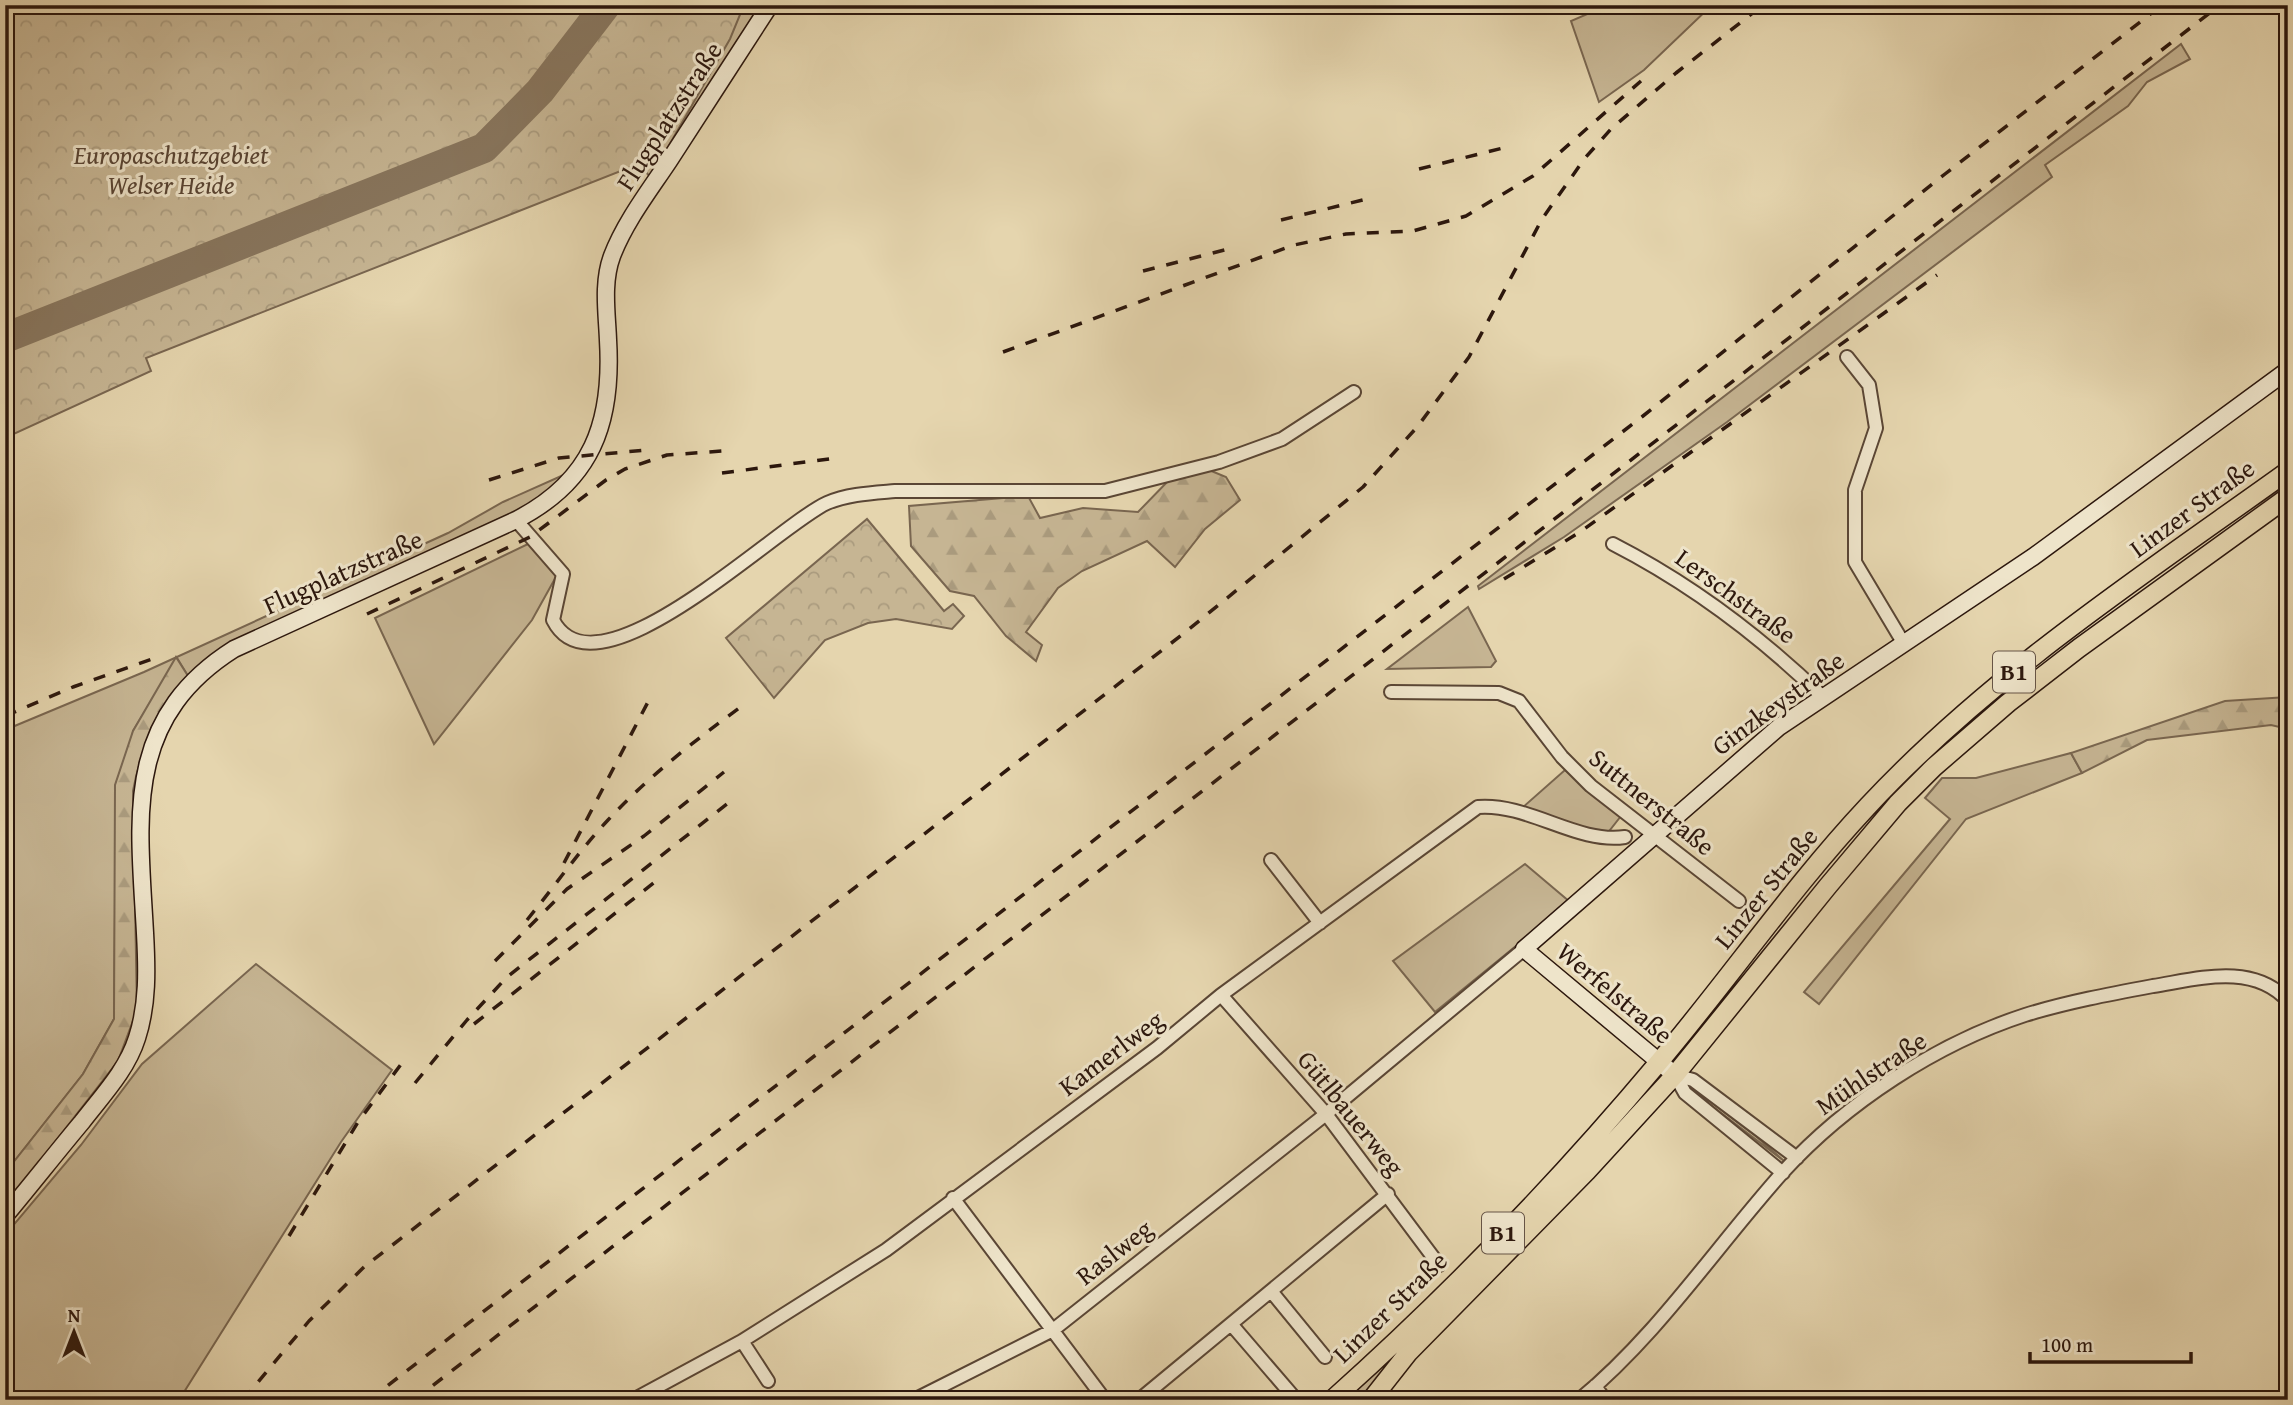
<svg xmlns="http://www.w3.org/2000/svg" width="2293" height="1405" font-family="'Gentium Book Plus',serif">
<defs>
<pattern id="forest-firs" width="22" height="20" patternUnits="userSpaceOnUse" patternTransform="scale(1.75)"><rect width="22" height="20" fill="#c6b593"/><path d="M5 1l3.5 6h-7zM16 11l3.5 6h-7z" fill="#aa9b7e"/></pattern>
<pattern id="park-crowns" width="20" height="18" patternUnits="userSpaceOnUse" patternTransform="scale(1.75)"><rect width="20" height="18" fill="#c6b593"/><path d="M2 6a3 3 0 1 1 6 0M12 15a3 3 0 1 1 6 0" fill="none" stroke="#aa9b7e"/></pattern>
</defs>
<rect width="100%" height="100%" fill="#e5d5ae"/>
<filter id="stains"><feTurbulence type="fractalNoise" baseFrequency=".00286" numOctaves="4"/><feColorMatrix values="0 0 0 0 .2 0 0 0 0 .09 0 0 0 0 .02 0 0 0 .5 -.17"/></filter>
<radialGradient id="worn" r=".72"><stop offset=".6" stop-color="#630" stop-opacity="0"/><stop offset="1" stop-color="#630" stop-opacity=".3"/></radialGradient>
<path fill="#c6b593" stroke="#796650" stroke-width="2" d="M731,5H760L652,179L636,161Z
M1608,5H1712L1644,70L1599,102L1571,21Z
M2181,44L2190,59L2147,82L2128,106L2045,165L2052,177L1727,422L1564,537L1479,589L1478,586Z
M568,473L529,507L259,629L215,653L188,676L177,658L133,731L115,914L114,1019L83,1074L5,1173V730L144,672L448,533L503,502Z
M530,543L557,575L532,620L434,744L375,618Z
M1468,607L1496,661L1491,667L1387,669Z
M2071,753L2082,773L1966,819L1819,1004L1804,992L1950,819L1925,798L1942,778H1976Z
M1565,770L1621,816L1606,835L1522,808Z
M1525,864L1570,902L1435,1012L1393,961Z
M256,964L392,1070L341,1142L179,1400H5V1235L81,1145L142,1064Z
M1689,1085L1757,1137L1784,1161L1687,1087Z
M1452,1292L1362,1400H1344Z"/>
<path fill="url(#forest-firs)" stroke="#796650" stroke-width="2" d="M1209,470L1226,477L1240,500L1205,529L1175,567L1147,541L1082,571L1058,588L1026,632L1042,645L1036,661L1006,636L974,596L950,591L911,546L909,506L1028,496L1040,518L1083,508L1138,512L1172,477Z
M176,657L188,676C158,715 142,742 133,791L137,1010L118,1061L5,1206V1173L83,1074L114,1019L115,785L133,731Z
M2288,697V729L2271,725L2147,740L2082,773L2071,753L2225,701Z"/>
<path fill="url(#park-crowns)" stroke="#796650" stroke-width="2" d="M5,5H744L730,39L664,154L146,358L151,371L5,438Z
M867,519L944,611L953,604L964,616L952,629L896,619L868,623L825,640L774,698L726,638Z"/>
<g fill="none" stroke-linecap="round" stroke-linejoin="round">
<path stroke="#88765e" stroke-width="30" d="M5,338L484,148L540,91L606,5"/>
<g stroke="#5a4635" stroke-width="16">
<path id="street" d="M1847,357L1869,385L1876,428L1855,490V562L1904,644
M516,520L563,574L553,620C596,705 778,525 827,503C848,494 872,493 895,491H1105L1219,462L1282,439L1354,392
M1613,544C1689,583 1761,637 1823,697
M1391,692L1499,693L1519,701L1562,757L1591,786L1739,901
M1271,860L1320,923
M1221,995L1326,1114L1439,1265
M1675,1075L1693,1080L1797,1158
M1675,1075L1685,1093L1783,1173
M953,1198L1105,1400
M1271,1291L1325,1357
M1231,1324L1292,1395
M742,1341L768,1381
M1595,1386L1605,1400
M633,1400L742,1341L886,1250L1157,1048L1221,995L1478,807C1529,803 1576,844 1625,837
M914,1400L1053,1330L1326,1114L1524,949
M1139,1400L1388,1194
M1579,1400C1658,1335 1715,1248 1783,1172C1846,1103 1936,1044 2025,1015C2067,1002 2110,994 2153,986C2198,979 2253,962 2288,1001"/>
</g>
<g stroke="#2c170d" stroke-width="19">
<path id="secondary" d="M1675,1075L1524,949L1779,727L2033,557L2288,370
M5,1216C31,1185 56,1153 82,1122C102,1096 127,1070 137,1038C148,1004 147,969 145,933C139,820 122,720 234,649L516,520C592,481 613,423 608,340C607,313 602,283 612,256C625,222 649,191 669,161C703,109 736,57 770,5"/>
</g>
<g stroke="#2c170d" stroke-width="21">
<path id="primary" d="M1332,1400C1446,1298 1561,1179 1659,1062C1730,978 1793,886 1868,806C1990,675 2143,575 2288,471
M1371,1400L1408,1353L1587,1171L1675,1075L1828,886L1898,803L1934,767L2008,703L2079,648L2288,497"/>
</g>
<use href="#street" stroke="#eee4ca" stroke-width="12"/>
<use href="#secondary" stroke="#eee4ca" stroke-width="16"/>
<use href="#primary" stroke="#e5d5ae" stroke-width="18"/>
<path stroke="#2c170d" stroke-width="3.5" stroke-dasharray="12 12" stroke-linecap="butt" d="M1419,169L1507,147
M1281,220L1371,198
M1143,271L1232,248
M1003,352L1294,245L1346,234L1413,231L1466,216L1533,176L1641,81
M722,473L836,458
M489,480L559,458L647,450
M1504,579L1580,532L1937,275
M367,614L530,537L606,480L625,469L667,455L723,451
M5,716L73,687L152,659
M564,863L648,702
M527,920C554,887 579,851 608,820C648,777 694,741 742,706
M495,961L567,889L644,836L724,772
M474,1024L660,878
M415,1083L467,1020L507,977L732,800
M289,1236L358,1122L405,1059
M243,1400L309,1321L364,1267L1183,634L1363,487L1418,426L1469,357L1542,219L1585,158L1611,129L1676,73L1763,5
M369,1400L1643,416L1945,174L2162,5
M414,1400L2220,5"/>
</g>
<g text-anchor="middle" stroke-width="6" stroke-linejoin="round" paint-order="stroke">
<g fill="#eee4ca" stroke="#665446" stroke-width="2">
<rect x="1993" y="651.5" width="42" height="41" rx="5"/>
<rect x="1482" y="1212.5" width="42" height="41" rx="5"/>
</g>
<g font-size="24" font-weight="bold" fill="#2c170d">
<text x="2014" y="680">B1</text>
<text x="1503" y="1241">B1</text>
</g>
<g font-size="26" fill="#2c170d" stroke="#eee4ca">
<text transform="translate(669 116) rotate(-57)" y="9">Flugplatzstraße</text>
<text transform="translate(2192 508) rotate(-36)" y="9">Linzer Straße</text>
<text transform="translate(343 572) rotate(-24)" y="9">Flugplatzstraße</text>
<text transform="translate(1736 596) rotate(36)" y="9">Lerschstraße</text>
<text transform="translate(1778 703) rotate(-36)" y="9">Ginzkeystraße</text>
<text transform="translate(1652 802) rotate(39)" y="9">Suttnerstraße</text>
<text transform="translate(1766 888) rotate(-51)" y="9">Linzer Straße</text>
<text transform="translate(1615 993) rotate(40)" y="9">Werfelstraße</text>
<text transform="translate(1111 1053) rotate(-37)" y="9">Kamerlweg</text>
<text transform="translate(1871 1073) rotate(-34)" y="9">Mühlstraße</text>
<text transform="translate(1351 1113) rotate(51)" y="9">Gütlbauerweg</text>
<text transform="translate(1114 1252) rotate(-38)" y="9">Raslweg</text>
<text transform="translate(1390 1307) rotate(-44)" y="9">Linzer Straße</text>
</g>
<g font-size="26" font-style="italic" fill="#5a4635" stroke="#eee4ca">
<text x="171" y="164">Europaschutzgebiet<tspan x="171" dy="30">Welser Heide</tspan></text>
</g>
</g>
<rect width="2293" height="1405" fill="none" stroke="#e5d5ae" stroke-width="28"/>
<rect x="7" y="7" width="2279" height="1391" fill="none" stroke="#2c170d" stroke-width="3.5"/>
<rect x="14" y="14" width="2265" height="1377" fill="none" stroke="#2c170d" stroke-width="2"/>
<g transform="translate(74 1332)" stroke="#eee4ca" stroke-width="5" paint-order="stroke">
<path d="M0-5L12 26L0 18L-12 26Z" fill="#2c170d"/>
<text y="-10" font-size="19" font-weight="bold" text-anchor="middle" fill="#2c170d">N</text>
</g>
<path d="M2030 1352v10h161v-10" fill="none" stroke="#2c170d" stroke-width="3.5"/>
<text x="2041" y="1352" font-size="21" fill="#2c170d" stroke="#eee4ca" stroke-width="5" paint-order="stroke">100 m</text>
<rect width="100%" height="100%" filter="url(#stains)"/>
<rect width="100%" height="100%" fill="url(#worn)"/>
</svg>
